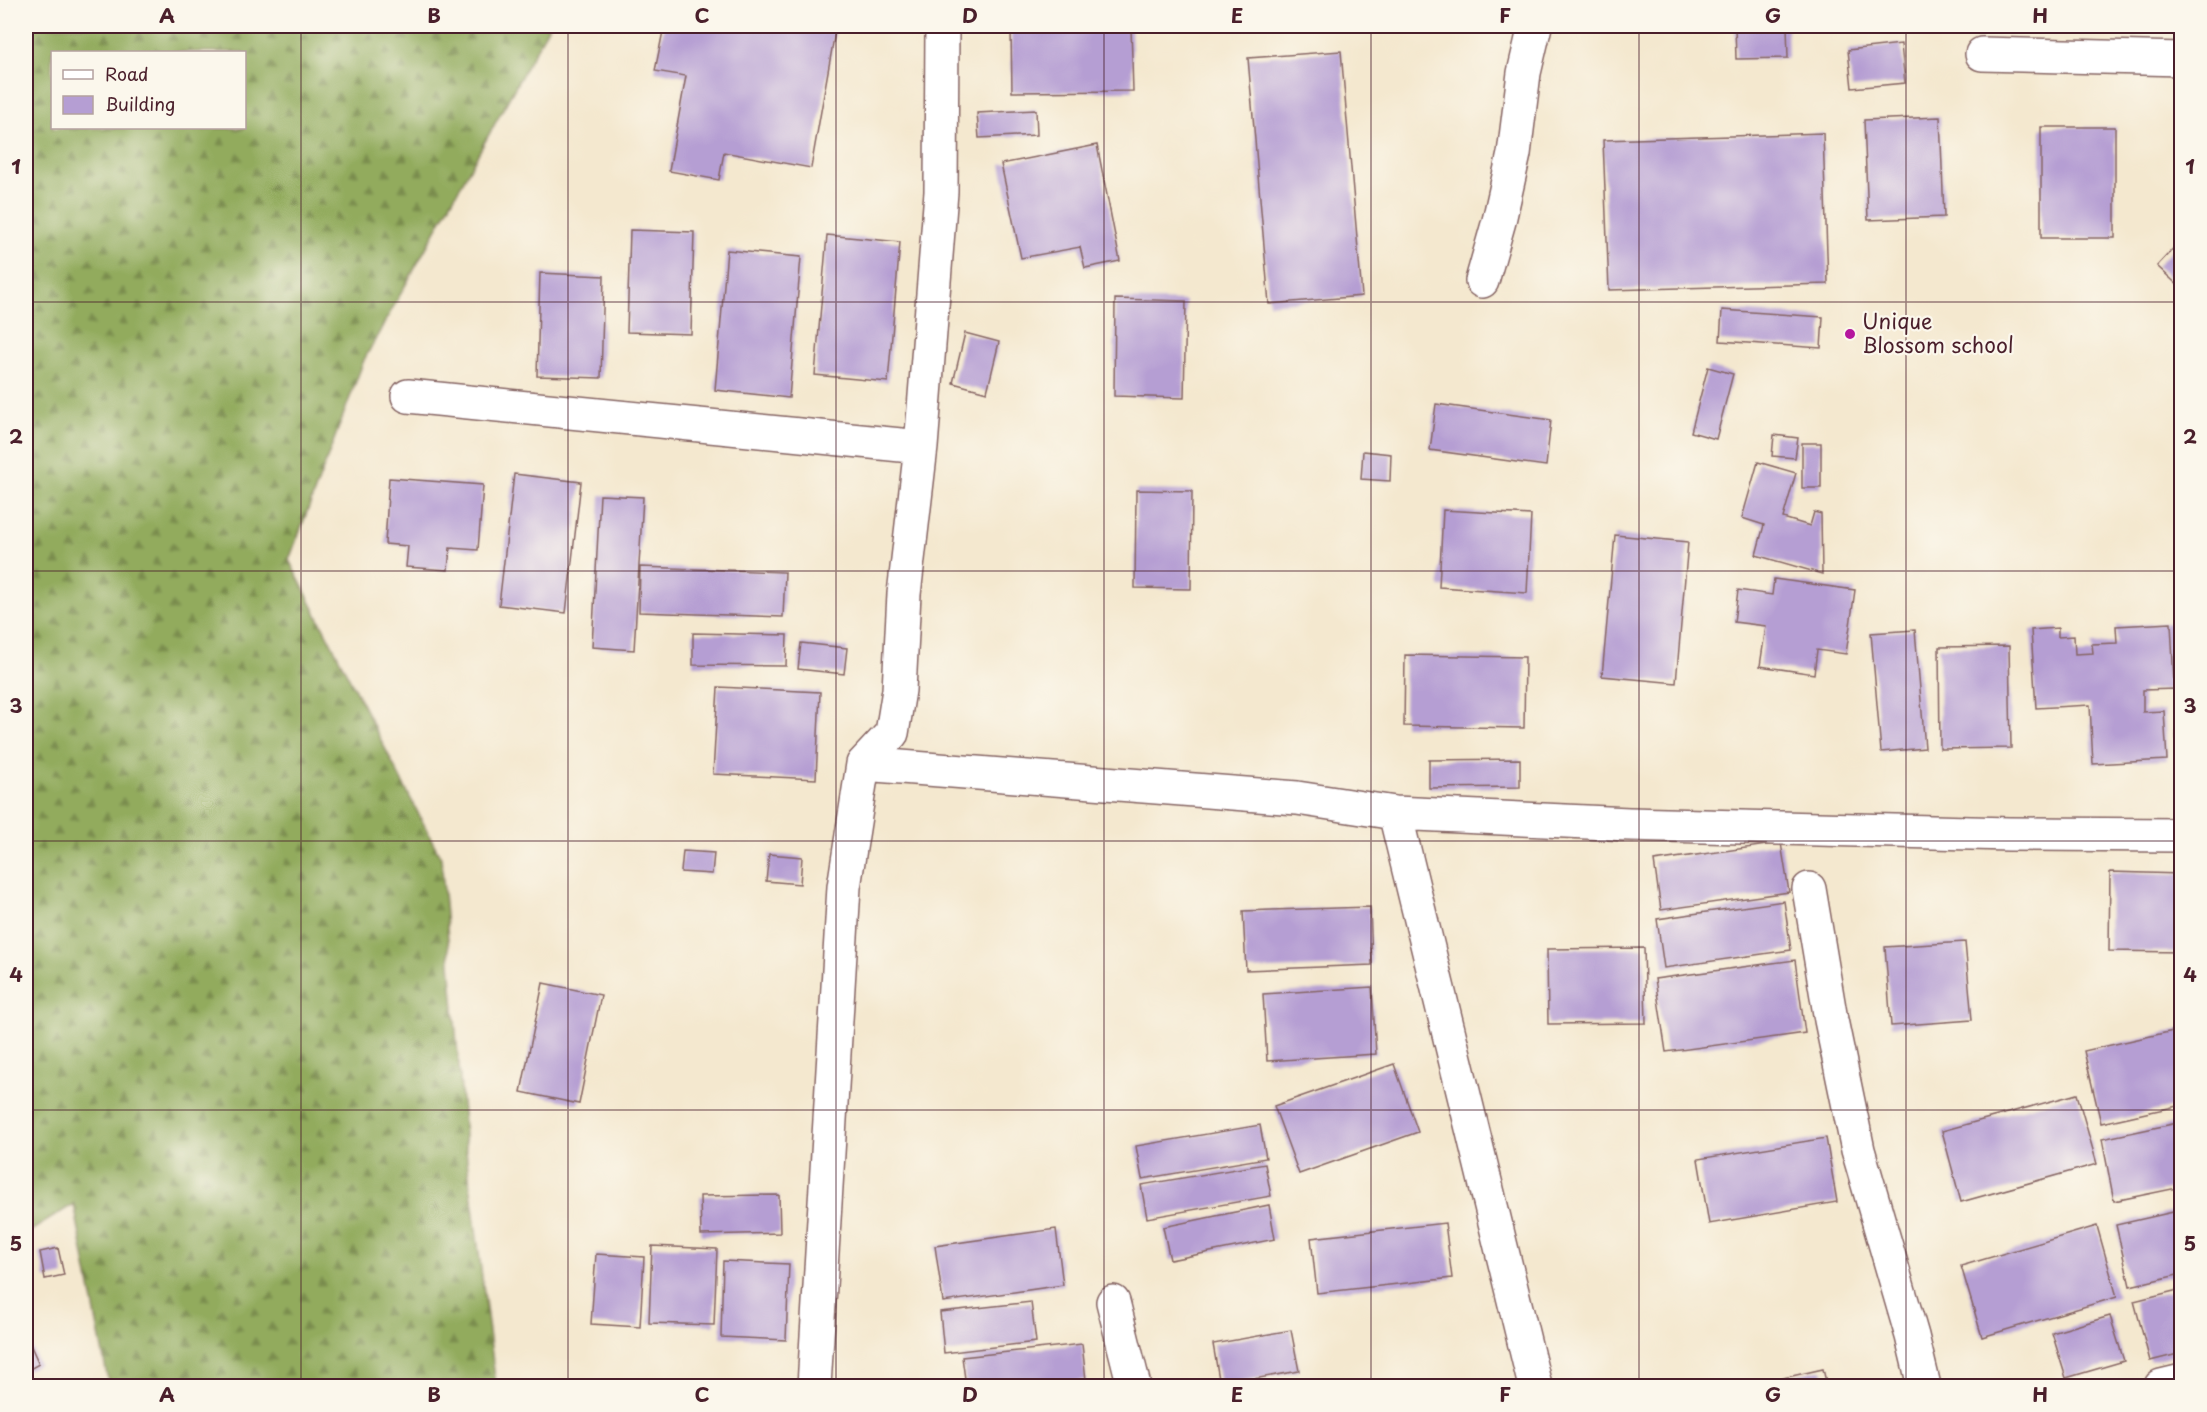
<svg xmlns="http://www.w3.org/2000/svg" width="2207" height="1412" font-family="'Playpen Sans',sans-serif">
<defs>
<pattern id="forest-firs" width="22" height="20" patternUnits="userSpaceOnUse" patternTransform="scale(1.5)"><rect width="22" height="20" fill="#92ab5d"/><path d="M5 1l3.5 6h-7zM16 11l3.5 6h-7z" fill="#798b4d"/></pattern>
</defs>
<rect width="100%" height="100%" fill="#fbf7ec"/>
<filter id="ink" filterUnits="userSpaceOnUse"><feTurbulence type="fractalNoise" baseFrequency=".0167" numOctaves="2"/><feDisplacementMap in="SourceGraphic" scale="12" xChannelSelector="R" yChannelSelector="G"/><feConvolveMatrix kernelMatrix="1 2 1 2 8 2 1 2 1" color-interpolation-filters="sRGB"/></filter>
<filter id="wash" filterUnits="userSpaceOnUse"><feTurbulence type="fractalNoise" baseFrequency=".008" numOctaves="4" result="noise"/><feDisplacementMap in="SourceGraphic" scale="24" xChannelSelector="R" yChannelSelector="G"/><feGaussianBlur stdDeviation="1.35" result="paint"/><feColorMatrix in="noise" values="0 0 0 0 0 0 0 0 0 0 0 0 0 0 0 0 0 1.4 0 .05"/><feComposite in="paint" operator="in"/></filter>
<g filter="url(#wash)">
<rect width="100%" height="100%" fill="#f4e8cf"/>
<path fill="url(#forest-firs)" stroke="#6e6544" stroke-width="1.5" fill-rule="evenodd" d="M26,26H549L364,360L289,560L441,858L467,1160L496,1386H109L74,1204L26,1234ZM52,52H244V128H52Z"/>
<g id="blocks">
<path fill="#b59ed3" d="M664,26H836L811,168L724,152L719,180L669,171L686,76L655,71Z
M1735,26H1787L1788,58L1736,59Z
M1131,28L1133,91L1012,92L1011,29Z
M1901,44L1905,83L1852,88L1848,50Z
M1341,51L1362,296L1269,304L1248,58Z
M1036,110L1037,135L979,138L977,113Z
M1940,117L1944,217L1868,220L1864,120Z
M2041,127H2115V238H2041Z
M1823,133L1828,284L1609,290L1603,140Z
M1097,145L1120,261L1085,268L1080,247L1021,258L1001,164Z
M630,230L694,232L691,334L627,332Z
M827,235L900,242L888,382L815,375Z
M2182,239V289L2157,266Z
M727,250L801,257L789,398L715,390Z
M540,273L604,276L601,378L537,376Z
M1115,299L1186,301L1184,398L1114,396Z
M1722,310L1823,317L1821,348L1720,341Z
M965,333L999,342L987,392L953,383Z
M1708,367L1733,374L1716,439L1691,432Z
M1436,404L1551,420L1546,466L1430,450Z
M1774,435L1798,438L1795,458L1772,456Z
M1802,443H1821V488H1802Z
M1363,451L1391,454L1390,481L1361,479Z
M1758,462L1796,473L1783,518L1810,526L1814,512L1821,514L1822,574L1756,555L1764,525L1742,518Z
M514,474L581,482L566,613L499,605Z
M389,478L483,485L478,550L450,548L448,570L406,567L408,546L385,544Z
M1136,490L1192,491L1191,589L1135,588Z
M600,495L643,497L634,650L592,647Z
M1443,510L1531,515L1527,593L1439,587Z
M1615,535L1688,542L1676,683L1602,676Z
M640,567L785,572L783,617L639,612Z
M1774,579L1855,590L1846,654L1817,650L1814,674L1760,666L1766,626L1734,622L1738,590L1772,595Z
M2171,623L2174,683V671H2182V790H2178L2175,689L2143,690V712L2164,711L2167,760L2093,764L2090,705L2036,708L2031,630L2058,628V637L2074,636L2075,654L2093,653L2092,644L2117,643L2116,626Z
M1915,630L1925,748L1881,752L1871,633Z
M693,633L787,635L786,666L693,665Z
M801,643L847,648L844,674L798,669Z
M2009,646L2011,748L1940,749L1939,647Z
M1405,655L1525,657L1524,728L1404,726Z
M718,687L820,692L816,779L713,774Z
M1520,759V787L1429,788V760Z
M1781,843L1789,892L1661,910L1654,861Z
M683,851L714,853L712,874L681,872Z
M769,854L802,857L800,884L766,881Z
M2110,872L2182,874V952L2109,951Z
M1784,901L1791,950L1664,968L1657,919Z
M1370,907L1372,965L1246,970L1243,911Z
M1965,942L1972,1020L1891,1026L1885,947Z
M1644,948L1646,1023L1548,1024L1547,949Z
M1795,960L1805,1033L1666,1052L1655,979Z
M543,983L601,995L579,1104L521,1092Z
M1372,987L1376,1054L1267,1061L1263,994Z
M2182,1029V1105L2101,1123L2084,1051Z
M1394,1064L1418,1132L1299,1174L1274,1106Z
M2077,1094L2097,1164L1961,1202L1942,1131Z
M2182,1122V1187L2114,1201L2102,1139Z
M1260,1125L1266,1158L1142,1179L1136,1146Z
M1826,1138L1837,1202L1709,1224L1698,1159Z
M1265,1164L1271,1196L1147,1218L1141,1185Z
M779,1195L780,1233L701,1235L700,1196Z
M1269,1205L1275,1239L1170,1260L1163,1227Z
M2182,1210V1274L2130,1286L2116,1225Z
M1445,1223L1452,1278L1317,1293L1311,1238Z
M2097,1226L2117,1297L1982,1337L1961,1266Z
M1056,1229L1063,1285L943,1302L935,1246Z
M652,1246L717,1249L714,1325L649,1323Z
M58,1248L64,1275L45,1279L40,1252Z
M596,1254L644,1257L640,1327L591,1324Z
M723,1261L789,1264L786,1340L721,1337Z
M2182,1289V1353L2150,1361L2134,1301Z
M1031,1302L1036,1342L944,1353L940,1312Z
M2110,1316L2124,1361L2066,1378L2052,1333Z
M1291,1330L1299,1371L1220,1385L1213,1344Z
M29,1342L39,1364L26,1371V1344Z
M1082,1344L1086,1380L1029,1386H966L962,1357Z
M1823,1369L1827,1386H1748Z"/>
</g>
</g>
<g filter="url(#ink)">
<use href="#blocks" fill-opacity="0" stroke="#866564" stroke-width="1.5"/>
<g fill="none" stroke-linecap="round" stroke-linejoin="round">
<g stroke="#866564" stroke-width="36">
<path id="minor" d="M1982,54L2182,59
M1482,281L1499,221L1514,154L1524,73L1535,26
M408,396L921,447
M863,764L1297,798L1395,813L1629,824L2009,834L2182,835
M1395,813L1535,1386
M1809,889L1831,1020L1858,1150L1912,1336L1924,1386
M1113,1302L1134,1386
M814,1386L844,887L863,764L892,733L899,690L904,594L921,447L941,192L942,26
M2161,1386L2182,1381"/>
</g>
<use href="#minor" stroke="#fff" stroke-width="33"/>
</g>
</g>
<path fill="none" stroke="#4a1f2b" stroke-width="1.5" stroke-opacity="0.55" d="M301,26V1386M568,26V1386M836,26V1386M1104,26V1386M1371,26V1386M1639,26V1386M1906,26V1386M26,302H2182M26,571H2182M26,841H2182M26,1110H2182"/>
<circle fill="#b5179e" stroke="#fbf7ec" stroke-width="2" cx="1850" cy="334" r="6"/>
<g text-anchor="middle" stroke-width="4.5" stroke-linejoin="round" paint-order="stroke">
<g font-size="21" fill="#4a1f2b" stroke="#fbf7ec" text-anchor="start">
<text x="1862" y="329">Unique<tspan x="1862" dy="24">Blossom school</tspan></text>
</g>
</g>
<rect width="2207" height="1412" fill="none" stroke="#fbf7ec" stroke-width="66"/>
<rect x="51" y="51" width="195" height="78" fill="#fbf7ec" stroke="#b4a19f" stroke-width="1.5"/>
<rect x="63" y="70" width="30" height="9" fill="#ffffff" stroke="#b4a19f" stroke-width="1.5"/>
<text x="105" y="81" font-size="18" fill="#4a1f2b">Road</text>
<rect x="63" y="96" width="30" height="18" fill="#b59ed3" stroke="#b4a19f" stroke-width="1.5"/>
<text x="105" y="111" font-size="18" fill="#4a1f2b">Building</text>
<rect x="33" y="33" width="2141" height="1346" fill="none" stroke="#4a1f2b" stroke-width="2"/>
<g font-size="20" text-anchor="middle" font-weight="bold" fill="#4a1f2b">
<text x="167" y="23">A</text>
<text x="434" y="23">B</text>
<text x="702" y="23">C</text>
<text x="970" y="23">D</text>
<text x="1237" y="23">E</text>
<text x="1505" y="23">F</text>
<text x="1773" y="23">G</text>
<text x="2040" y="23">H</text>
<text x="16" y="174">1</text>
<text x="2190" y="174">1</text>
<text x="16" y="444">2</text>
<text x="2190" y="444">2</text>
<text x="16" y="713">3</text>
<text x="2190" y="713">3</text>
<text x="16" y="982">4</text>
<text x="2190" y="982">4</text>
<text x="16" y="1251">5</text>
<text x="2190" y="1251">5</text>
<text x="167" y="1402">A</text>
<text x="434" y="1402">B</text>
<text x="702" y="1402">C</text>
<text x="970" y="1402">D</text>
<text x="1237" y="1402">E</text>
<text x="1505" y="1402">F</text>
<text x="1773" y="1402">G</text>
<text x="2040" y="1402">H</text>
</g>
</svg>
